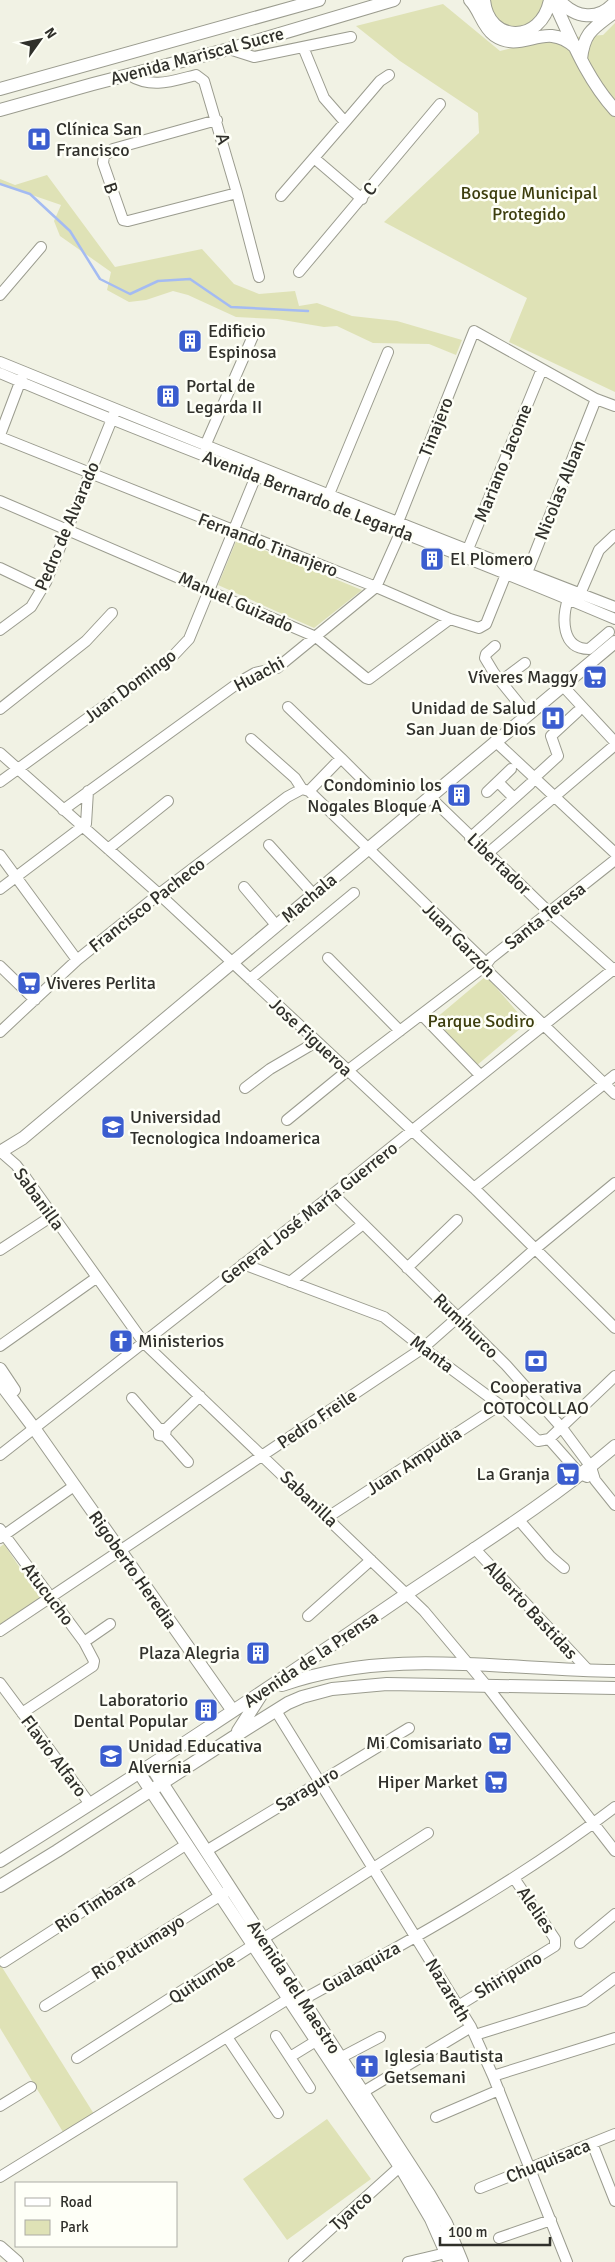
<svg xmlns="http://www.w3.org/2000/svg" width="615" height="2262" font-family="Signika,sans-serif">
<rect width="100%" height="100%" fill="#f1f2e4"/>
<path fill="#dfe2b6" d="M489,0H547L538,22C532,24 524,28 518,28C502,29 492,14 489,0Z
M443,4L500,51L547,39L603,35L615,23V392L509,342L527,298L384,222L479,133L478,113L400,61L356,26Z
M47,175L115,267L202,249L234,284L259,294L295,291L299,306L317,303L352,316L397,321L462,340L456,355L429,344L373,343L337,326L324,327L277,319L236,317L188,295L173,291L146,300L129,302L107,290L111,272L60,236L54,221L61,205L0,184V179L15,185Z
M237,539L362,590L314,628L218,585Z
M486,976L527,1023L476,1066L435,1019Z
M4,1544L40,1598L0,1624V1547Z
M0,1964L94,2114L63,2132L0,2028Z
M327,2119L371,2179L287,2240L243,2179Z"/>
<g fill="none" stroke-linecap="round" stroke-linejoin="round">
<path stroke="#a4bbf2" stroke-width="2.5" d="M0,184L30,194L70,231L100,279L130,294L158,281L190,279L231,307L308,311"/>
<g stroke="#9b9c8f" stroke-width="12">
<path id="minor" d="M303,47L324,98L345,122L380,81L389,75
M229,49L254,57L351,37
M129,75C152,89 172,81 196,75L204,81L237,193L259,277
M217,120L113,149L104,156L103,163L123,220L128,221L237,193
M314,158L362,199
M281,196L345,122
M299,272L440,104
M0,295L41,247
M0,362C204,445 409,528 615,607
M0,373C203,460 412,532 615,619
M0,435L22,377
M0,437L376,587L450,619L479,628L486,624L506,574
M205,446L253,336
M327,499L388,352
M0,501L316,637L366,678L369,679L450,619
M398,522L474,331L596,399L615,406
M466,554L542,369
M0,568L42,588
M525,578L596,399
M580,594L599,550L615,535
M568,599C562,618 561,649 589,649L609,632
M0,630L31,607L46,582L114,414
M495,646L486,654L485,658L494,673L528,715
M501,681L525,663
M562,685L615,742
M288,707L341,758L309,791
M0,709L86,641L112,613
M251,739L295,778L302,789
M495,741L615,853
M0,753L159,894L474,1188L615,1328
M341,758L369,786
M534,778L558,756L551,736L577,712
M0,782L173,656L189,639L258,471
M498,782L514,798
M302,789L309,791L483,960L490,973L615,1094
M487,792L511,769
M429,796L550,913L615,971
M63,810L241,681L255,673L277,668L376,587L401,531
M470,838L530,784
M269,845L314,895
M108,849L168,801
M487,854L615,745
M0,855L77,960
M244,887L276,925
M0,889L86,824L88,791
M328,958L400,1031
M0,966L35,1000
M250,979L354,893
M422,1015L480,1075
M0,1032L77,960L159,894L287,797L302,789
M245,1088L270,1069L316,1042
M287,1120L347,1071L485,966L491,958L615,860
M0,1151L16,1165L26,1178L144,1343L424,1611L486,1685L615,1851
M474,1188L615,1075
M333,1194L506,1365L562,1428L591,1467L595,1480L615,1505
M0,1250L52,1216
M243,1264L384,1317L423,1348L500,1405L538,1441L549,1439L615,1376
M407,1268L457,1220
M290,1282L363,1224
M0,1346L96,1278
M132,1398L159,1429
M166,1429H159V1435L165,1436L166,1429L200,1396
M165,1436L188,1462
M549,1439L580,1474L587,1477
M0,1455L333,1194L615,968
M328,1517L500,1405
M518,1519L550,1556L564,1568
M0,1529L84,1642L94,1661L93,1666L22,1713
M0,1538L74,1486
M474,1548L589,1671
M308,1616L371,1560
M0,1631L423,1348L535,1249L615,1183
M84,1642L110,1624
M0,1683L90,1804
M276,1711L471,2027L493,2076L567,2262
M206,1851L409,1728
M580,1943L615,1914
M4,1962L187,1844
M45,2006L226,1892
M458,2006L555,1946V1939L514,1878
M475,2035L584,2001L615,1978
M276,2036L310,2088
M227,2037L278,2113
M290,2057L316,2041
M77,2058L428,1833
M340,2058L380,2037
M493,2076L615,2038
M358,2095L471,2027
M0,2106L31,2087
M436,2117L499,2090
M592,2143L615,2201
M0,2177L288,1999L302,2000C410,1941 517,1882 615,1807
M480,2188L615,2134
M499,2238L551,2220
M294,2262L405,2162
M408,2262L446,2253"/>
</g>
<g stroke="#9b9c8f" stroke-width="14">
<path id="major" d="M470,0C480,10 482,26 494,35C523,55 544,19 575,47
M484,0C488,43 541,45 550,0
M553,0C571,38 586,78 615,110
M559,0C575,18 598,22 615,2
M581,59C584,33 592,29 612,14
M0,89L319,0
M0,110L93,84L229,49L394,0
M0,1152L23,1138L615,642
M0,1369L14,1390
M0,1383L34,1428L233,1711
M282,1685C390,1647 504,1670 615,1671
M238,1731L261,1695
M151,1766L429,2194L446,2223L462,2262
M140,1774L404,2173L431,2219L450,2262
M0,1861C138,1775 274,1685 408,1593C478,1546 551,1501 615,1446
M0,1886L57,1851L232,1738L288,1703L302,1697L332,1689L387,1684L615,1688
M0,2247L17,2262"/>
</g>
<use href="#minor" stroke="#fff" stroke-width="10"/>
<use href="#major" stroke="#fff" stroke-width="12"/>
</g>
<defs>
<g id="hospital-square" transform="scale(1.25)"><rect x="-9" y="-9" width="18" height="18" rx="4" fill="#3b5dcf" stroke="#fefff7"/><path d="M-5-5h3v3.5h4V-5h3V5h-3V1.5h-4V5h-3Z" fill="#fff"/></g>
<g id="building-square" transform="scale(1.25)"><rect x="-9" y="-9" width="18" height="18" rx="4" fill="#3b5dcf" stroke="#fefff7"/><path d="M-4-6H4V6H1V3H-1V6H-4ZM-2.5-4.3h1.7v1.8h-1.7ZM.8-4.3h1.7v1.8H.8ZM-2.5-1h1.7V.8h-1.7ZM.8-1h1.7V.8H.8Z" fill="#fff"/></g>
<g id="supermarket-square" transform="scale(1.25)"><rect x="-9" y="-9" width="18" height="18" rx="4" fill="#3b5dcf" stroke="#fefff7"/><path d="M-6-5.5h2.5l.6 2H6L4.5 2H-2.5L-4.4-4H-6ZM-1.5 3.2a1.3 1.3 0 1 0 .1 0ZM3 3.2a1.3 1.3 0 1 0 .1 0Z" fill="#fff"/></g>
<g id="university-square" transform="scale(1.25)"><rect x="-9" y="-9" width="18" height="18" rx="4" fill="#3b5dcf" stroke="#fefff7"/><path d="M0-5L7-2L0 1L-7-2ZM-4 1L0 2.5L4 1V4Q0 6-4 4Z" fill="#fff"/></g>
<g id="church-square" transform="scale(1.25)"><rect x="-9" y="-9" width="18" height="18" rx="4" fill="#3b5dcf" stroke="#fefff7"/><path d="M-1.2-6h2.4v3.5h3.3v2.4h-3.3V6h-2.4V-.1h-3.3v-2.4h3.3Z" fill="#fff"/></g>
<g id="bank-square" transform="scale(1.25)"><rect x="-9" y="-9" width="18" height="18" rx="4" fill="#3b5dcf" stroke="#fefff7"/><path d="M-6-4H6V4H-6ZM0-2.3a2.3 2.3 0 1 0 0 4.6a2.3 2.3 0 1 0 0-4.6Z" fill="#fff"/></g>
<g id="school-square" transform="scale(1.25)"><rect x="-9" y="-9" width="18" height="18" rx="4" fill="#3b5dcf" stroke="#fefff7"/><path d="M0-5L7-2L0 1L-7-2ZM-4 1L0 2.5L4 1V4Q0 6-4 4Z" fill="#fff"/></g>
</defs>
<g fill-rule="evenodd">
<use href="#hospital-square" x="39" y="139"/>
<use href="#building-square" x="190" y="341"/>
<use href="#building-square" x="168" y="396"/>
<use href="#building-square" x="432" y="559"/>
<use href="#supermarket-square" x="595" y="677"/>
<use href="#hospital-square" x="553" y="718"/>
<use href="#building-square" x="459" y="795"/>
<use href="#supermarket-square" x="29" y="983"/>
<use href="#university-square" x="113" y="1127"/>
<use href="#church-square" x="121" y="1341"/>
<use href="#bank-square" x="536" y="1361"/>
<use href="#supermarket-square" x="568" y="1474"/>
<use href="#building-square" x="258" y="1653"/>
<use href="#building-square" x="206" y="1710"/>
<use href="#supermarket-square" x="500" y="1743"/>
<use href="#school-square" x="111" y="1756"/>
<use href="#supermarket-square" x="496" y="1782"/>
<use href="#church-square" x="367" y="2066"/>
</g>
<g text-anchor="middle" stroke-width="5" stroke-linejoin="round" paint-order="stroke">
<g font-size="18" fill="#30302b" stroke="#fefff7">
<text transform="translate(197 56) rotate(-15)" y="6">Avenida Mariscal Sucre</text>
<text transform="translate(223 139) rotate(74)" y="6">A</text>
<text transform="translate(111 188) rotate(72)" y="6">B</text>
<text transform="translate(370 189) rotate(-50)" y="6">C</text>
<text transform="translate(436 427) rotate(-68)" y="6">Tinajero</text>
<text transform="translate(503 463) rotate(-68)" y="6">Mariano Jacome</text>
<text transform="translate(560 490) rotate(-68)" y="6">Nicolas Alban</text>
<text transform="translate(308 496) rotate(21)" y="6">Avenida Bernardo de Legarda</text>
<text transform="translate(67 526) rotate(-67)" y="6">Pedro de Alvarado</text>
<text transform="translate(268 545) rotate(21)" y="6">Fernando Tinanjero</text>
<text transform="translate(236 602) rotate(24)" y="6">Manuel Guizado</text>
<text transform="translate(259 674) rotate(-28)" y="6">Huachi</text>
<text transform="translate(130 686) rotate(-37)" y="6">Juan Domingo</text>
<text transform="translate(499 864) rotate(44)" y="6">Libertador</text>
<text transform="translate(309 898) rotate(-40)" y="6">Machala</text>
<text transform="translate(147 905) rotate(-38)" y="6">Francisco Pacheco</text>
<text transform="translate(545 916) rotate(-38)" y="6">Santa Teresa</text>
<text transform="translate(459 940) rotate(46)" y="6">Juan Garzón</text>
<text transform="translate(311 1037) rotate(43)" y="6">Jose Figueroa</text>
<text transform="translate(39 1199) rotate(54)" y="6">Sabanilla</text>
<text transform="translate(309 1213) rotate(-38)" y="6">General José María Guerrero</text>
<text transform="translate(466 1326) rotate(45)" y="6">Rumihurco</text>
<text transform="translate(432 1354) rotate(37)" y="6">Manta</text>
<text transform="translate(317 1419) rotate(-34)" y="6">Pedro Freile</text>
<text transform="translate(414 1461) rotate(-33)" y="6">Juan Ampudia</text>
<text transform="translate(309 1499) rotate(44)" y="6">Sabanilla</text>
<text transform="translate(133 1570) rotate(55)" y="6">Rigoberto Heredia</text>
<text transform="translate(48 1594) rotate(53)" y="6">Atucucho</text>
<text transform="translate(531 1610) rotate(47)" y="6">Alberto Bastidas</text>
<text transform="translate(311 1659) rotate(-34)" y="6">Avenida de la Prensa</text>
<text transform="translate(54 1756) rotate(53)" y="6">Flavio Alfaro</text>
<text transform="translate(307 1789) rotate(-31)" y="6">Saraguro</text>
<text transform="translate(95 1903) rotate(-33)" y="6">Rio Timbara</text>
<text transform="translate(536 1910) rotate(56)" y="6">Alelies</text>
<text transform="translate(138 1947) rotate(-32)" y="6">Rio Putumayo</text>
<text transform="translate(361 1967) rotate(-29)" y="6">Gualaquiza</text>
<text transform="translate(508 1975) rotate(-31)" y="6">Shiripuno</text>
<text transform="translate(202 1979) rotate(-33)" y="6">Quitumbe</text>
<text transform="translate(294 1987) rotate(57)" y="6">Avenida del Maestro</text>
<text transform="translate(448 1990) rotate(59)" y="6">Nazareth</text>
<text transform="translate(548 2161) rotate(-22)" y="6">Chuquisaca</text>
<text transform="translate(351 2211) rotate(-42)" y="6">Tyarco</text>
</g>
<g font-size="18" fill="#30302b" stroke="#fefff7" text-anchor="start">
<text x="56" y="135">Clínica San<tspan x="56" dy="21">Francisco</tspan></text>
<text x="208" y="337">Edificio<tspan x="208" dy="21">Espinosa</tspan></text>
<text x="186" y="392">Portal de<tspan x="186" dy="21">Legarda II</tspan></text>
<text x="450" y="565">El Plomero</text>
<text x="578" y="683" text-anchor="end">Víveres Maggy</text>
<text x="536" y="714" text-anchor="end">Unidad de Salud<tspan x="536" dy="21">San Juan de Dios</tspan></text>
<text x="442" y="791" text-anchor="end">Condominio los<tspan x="442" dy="21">Nogales Bloque A</tspan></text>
<text x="46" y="989">Viveres Perlita</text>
<text x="130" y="1123">Universidad<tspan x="130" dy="21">Tecnologica Indoamerica</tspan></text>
<text x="138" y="1347">Ministerios</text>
<text x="536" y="1393" text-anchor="middle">Cooperativa<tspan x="536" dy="21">COTOCOLLAO</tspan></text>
<text x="550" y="1480" text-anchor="end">La Granja</text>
<text x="240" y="1659" text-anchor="end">Plaza Alegria</text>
<text x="188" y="1706" text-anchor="end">Laboratorio<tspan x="188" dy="21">Dental Popular</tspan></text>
<text x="482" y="1749" text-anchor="end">Mi Comisariato</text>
<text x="128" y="1752">Unidad Educativa<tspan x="128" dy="21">Alvernia</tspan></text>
<text x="478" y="1788" text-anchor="end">Hiper Market</text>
<text x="384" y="2062">Iglesia Bautista<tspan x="384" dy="21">Getsemani</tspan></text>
</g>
<g font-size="18" fill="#3d3e0e" stroke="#fefff7">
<text x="529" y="199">Bosque Municipal<tspan x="529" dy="21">Protegido</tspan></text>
<text x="481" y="1027">Parque Sodiro</text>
</g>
</g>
<rect x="15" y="2182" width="162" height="65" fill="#fefff7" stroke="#acaca5"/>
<rect x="25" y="2198" width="25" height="8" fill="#ffffff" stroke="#acaca5"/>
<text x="60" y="2207" font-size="15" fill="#30302b">Road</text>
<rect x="25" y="2220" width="25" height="15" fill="#dfe2b6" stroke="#acaca5"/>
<text x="60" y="2232" font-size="15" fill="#30302b">Park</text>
<g transform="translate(40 40) rotate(57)" stroke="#fefff7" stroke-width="4" paint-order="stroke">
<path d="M0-4L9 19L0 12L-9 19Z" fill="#30302b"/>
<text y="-8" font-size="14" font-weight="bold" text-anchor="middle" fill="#30302b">N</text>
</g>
<path d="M440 2237v8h110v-8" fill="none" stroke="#30302b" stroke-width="2.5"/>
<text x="448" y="2237" font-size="15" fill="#30302b" stroke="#fefff7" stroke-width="4" paint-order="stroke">100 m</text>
</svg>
